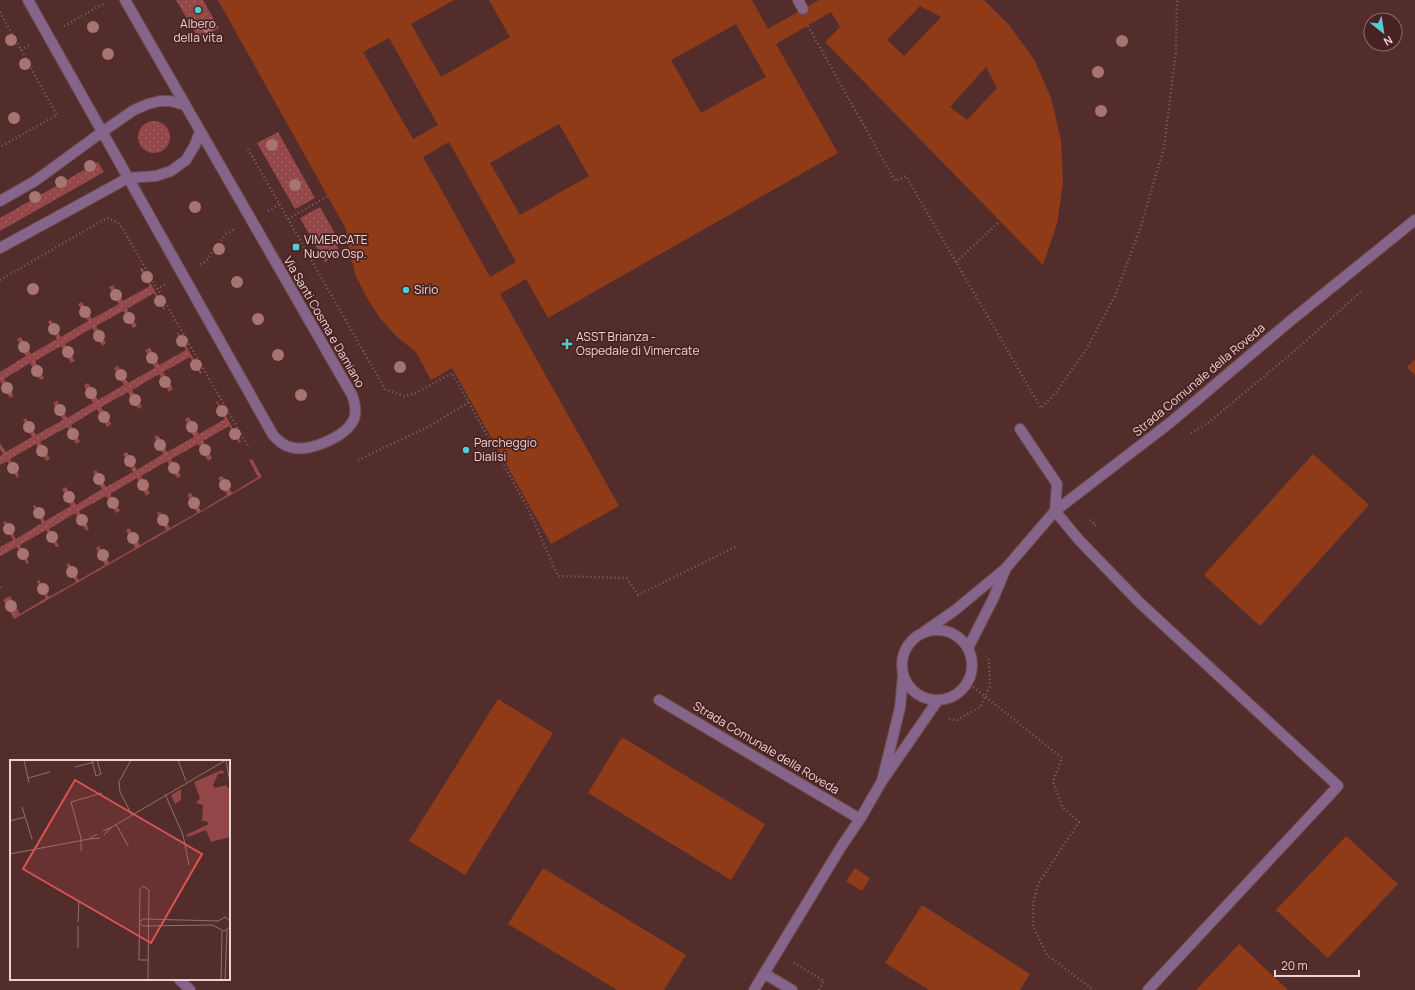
<svg xmlns="http://www.w3.org/2000/svg" width="1415" height="990" font-family="Manrope,sans-serif">
<defs>
<pattern id="garden-dots" width="8" height="8" patternUnits="userSpaceOnUse"><rect width="8" height="8" fill="#934748"/><path d="M2 2h.1M6 6h.1" fill="none" stroke="#a26162" stroke-width="1.8" stroke-linecap="round"/></pattern>
</defs>
<rect width="100%" height="100%" fill="#532d2c"/>
<path fill="url(#garden-dots)" d="M176,0H203L219,28L199,39Z
M138 137a16 16 0 1 1 32 0a16 16 0 1 1-32 0Z
M278,132L315,198L295,209L257,143Z
M98,162L104,172L0,231V218Z
M320,207L337,237L338,254L325,262L300,218Z
M142,268L165,309L164,310L154,293L127,309L137,326L133,328L123,311L96,326L106,343L102,346L92,328L65,344L75,361L71,363L61,346L35,361L44,378L40,380L30,363L4,379L14,396L10,398L0,381V372L26,356L17,339L21,337L31,354L57,339L48,322L51,320L61,337L88,321L78,304L82,302L92,319L119,304L109,287L113,285L123,301L150,286L140,269Z
M178,332L202,373L200,374L190,357L163,372L173,389L169,392L159,374L132,390L142,407L138,409L128,392L101,407L111,424L107,427L97,409L71,425L80,442L76,444L67,427L40,442L50,459L46,461L36,444L10,459L19,476L17,478L7,461L0,465V456L3,454L0,449V443L6,452L32,437L23,420L26,418L36,435L63,420L53,403L57,401L67,418L93,403L84,385L88,383L98,400L124,385L114,368L118,366L128,383L155,368L145,350L150,348L159,365L186,350L177,333Z
M217,401L241,442L239,443L229,426L203,441L212,458L208,461L198,444L171,459L181,476L177,478L167,461L141,476L150,493L146,496L137,478L110,494L120,511L116,513L106,496L79,511L89,529L86,531L75,513L49,529L59,546L56,547L46,530L20,545L29,563L27,564L17,547L0,556V547L13,540L3,522L6,521L16,539L42,523L33,506L35,505L45,521L71,506L62,489L66,487L76,505L102,489L93,472L96,470L106,487L133,472L123,454L127,452L137,470L163,454L154,437L158,435L167,452L194,437L185,419L189,417L199,434L225,419L216,402Z
M252,459L262,477L14,619L3,600L10,596L20,614L46,598L37,581L39,580L49,597L76,582L66,564L69,563L79,580L105,565L96,548L99,546L109,563L135,548L126,530L129,528L140,545L166,530L157,513L160,511L170,528L197,513L187,495L191,493L201,511L227,495L218,478L222,476L232,493L258,477L249,460Z"/>
<path fill="#8f3b18" fill-rule="evenodd" d="M218,0H454L411,24L441,77L510,37L489,0H752L768,29L819,0H984L1009,25L1034,59L1051,98L1061,140L1063,182L1057,224L1043,265L825,42L840,27L831,12L776,44L838,153L548,318L526,279L500,294L619,506L551,544L452,368L431,380L416,352L397,337L380,318L367,298L356,276L349,252L346,229ZM920,6L941,17L904,56L887,40ZM736,24L766,77L701,113L671,60ZM389,38L438,125L413,139L363,52ZM986,67L997,88L967,120L950,107ZM559,124L589,176L520,215L490,163ZM449,142L516,262L490,277L423,157Z
M1415,359V375L1407,367Z
M1313,454L1369,505L1260,626L1204,575Z
M498,699L553,733L465,875L409,841Z
M622,737L765,824L731,880L588,793Z
M1346,836L1398,884L1328,958L1276,910Z
M543,868L686,955L664,990H617L508,924Z
M855,868L870,878L862,891L846,881Z
M922,905L1030,974L1020,990H929L885,963Z
M1239,944L1288,990H1196Z"/>
<g fill="none" stroke-linecap="round" stroke-linejoin="round">
<g stroke="#6f4b4a" stroke-width="12">
<path id="minor" d="M28,0L273,435C278,440 282,445 290,447C308,453 346,437 354,419C357,411 355,403 352,395L125,0
M798,0L803,9
M0,201L35,181L102,132L134,110L148,104L160,101H170L185,105
M0,248L128,178L156,176L171,171L186,160L195,145L200,131
M1020,429L1057,484L1055,511L1079,540L1140,603L1338,786L1148,990
M1006,568L1055,511L1171,422L1289,322L1415,220
M902 665a35 35 0 1 1 70 0a35 35 0 1 1-70 0Z
M925,631L954,611L1006,568L993,599L968,648
M903,675L900,708L882,781L938,700
M659,700L860,819
M765,974L792,990
M179,979L190,990
M754,990L841,847L860,819L882,781"/>
</g>
<path stroke="#836160" stroke-width="2.5" stroke-dasharray="1 3" stroke-linecap="butt" d="M0,12L57,115L0,147
M64,26L105,3
M808,26L895,181L906,176L1041,408L1055,394L1087,348L1115,296L1141,226L1164,147L1176,50L1177,0
M21,50L30,45
M248,149L385,389L404,396L416,393L452,373L529,510L558,576L627,578L638,595L737,546
M268,211L279,204
M288,219L328,196
M956,262L1000,221
M200,264L205,262L226,234L235,229
M0,280L107,218L117,222L123,229L249,448
M157,289L166,284
M1191,433L1209,422L1291,354L1362,291
M358,460L430,426L469,402
M1090,520L1096,525L1093,527
M0,587L2,590
M967,682L1062,758L1053,782L1063,808L1079,822L1038,884L1033,904V926L1047,955L1094,990
M949,719L957,720L980,707L990,686L989,661L986,656
M794,963L824,981L819,990"/>
<use href="#minor" stroke="#85658b" stroke-width="10"/>
</g>
<g fill="#a77472">
<circle cx="93" cy="27" r="6"/>
<circle cx="208" cy="27" r="6"/>
<circle cx="11" cy="40" r="6"/>
<circle cx="1122" cy="41" r="6"/>
<circle cx="108" cy="54" r="6"/>
<circle cx="25" cy="64" r="6"/>
<circle cx="1098" cy="72" r="6"/>
<circle cx="1101" cy="111" r="6"/>
<circle cx="14" cy="118" r="6"/>
<circle cx="272" cy="145" r="6"/>
<circle cx="90" cy="166" r="6"/>
<circle cx="61" cy="182" r="6"/>
<circle cx="295" cy="185" r="6"/>
<circle cx="35" cy="197" r="6"/>
<circle cx="195" cy="207" r="6"/>
<circle cx="219" cy="249" r="6"/>
<circle cx="147" cy="277" r="6"/>
<circle cx="237" cy="282" r="6"/>
<circle cx="33" cy="289" r="6"/>
<circle cx="116" cy="295" r="6"/>
<circle cx="160" cy="301" r="6"/>
<circle cx="85" cy="312" r="6"/>
<circle cx="129" cy="318" r="6"/>
<circle cx="258" cy="319" r="6"/>
<circle cx="54" cy="329" r="6"/>
<circle cx="99" cy="336" r="6"/>
<circle cx="182" cy="341" r="6"/>
<circle cx="24" cy="347" r="6"/>
<circle cx="68" cy="352" r="6"/>
<circle cx="278" cy="355" r="6"/>
<circle cx="152" cy="358" r="6"/>
<circle cx="196" cy="365" r="6"/>
<circle cx="400" cy="367" r="6"/>
<circle cx="37" cy="371" r="6"/>
<circle cx="121" cy="375" r="6"/>
<circle cx="165" cy="382" r="6"/>
<circle cx="7" cy="388" r="6"/>
<circle cx="91" cy="393" r="6"/>
<circle cx="301" cy="395" r="6"/>
<circle cx="135" cy="400" r="6"/>
<circle cx="60" cy="410" r="6"/>
<circle cx="222" cy="411" r="6"/>
<circle cx="104" cy="417" r="6"/>
<circle cx="29" cy="427" r="6"/>
<circle cx="192" cy="427" r="6"/>
<circle cx="73" cy="434" r="6"/>
<circle cx="235" cy="434" r="6"/>
<circle cx="160" cy="445" r="6"/>
<circle cx="205" cy="450" r="6"/>
<circle cx="42" cy="451" r="6"/>
<circle cx="130" cy="461" r="6"/>
<circle cx="13" cy="468" r="6"/>
<circle cx="174" cy="468" r="6"/>
<circle cx="99" cy="479" r="6"/>
<circle cx="143" cy="485" r="6"/>
<circle cx="225" cy="485" r="6"/>
<circle cx="69" cy="497" r="6"/>
<circle cx="113" cy="503" r="6"/>
<circle cx="194" cy="503" r="6"/>
<circle cx="39" cy="513" r="6"/>
<circle cx="82" cy="520" r="6"/>
<circle cx="163" cy="520" r="6"/>
<circle cx="9" cy="529" r="6"/>
<circle cx="52" cy="537" r="6"/>
<circle cx="133" cy="538" r="6"/>
<circle cx="23" cy="554" r="6"/>
<circle cx="103" cy="555" r="6"/>
<circle cx="72" cy="572" r="6"/>
<circle cx="43" cy="589" r="6"/>
<circle cx="11" cy="606" r="6"/>
</g>
<g fill="#51ccd4" stroke="#482222" stroke-width="1.5">
<circle cx="198" cy="10" r="4"/>
<rect x="292" y="243" width="8" height="8" rx="2"/>
<circle cx="406" cy="290" r="4"/>
<path d="M565 338h4v4h4v4h-4v4h-4v-4h-4v-4h4z"/>
<circle cx="466" cy="450" r="4"/>
</g>
<g text-anchor="middle" stroke-width="3.5" stroke-linejoin="round" paint-order="stroke">
<g font-size="12" fill="#edd3d2" stroke="#482222" text-anchor="start">
<text x="198" y="28" text-anchor="middle">Albero<tspan x="198" dy="14">della vita</tspan></text>
<text x="304" y="244">VIMERCATE<tspan x="304" dy="14">Nuovo Osp.</tspan></text>
<text x="414" y="294">Sirio</text>
<text x="576" y="341">ASST Brianza -<tspan x="576" dy="14">Ospedale di Vimercate</tspan></text>
<text x="474" y="447">Parcheggio<tspan x="474" dy="14">Dialisi</tspan></text>
</g>
<g font-size="12" fill="#edd3d2" stroke="#482222">
<text transform="translate(324 322) rotate(60)" y="4">Via Santi Cosma e Damiano</text>
<text transform="translate(1199 380) rotate(-40)" y="4">Strada Comunale della Roveda</text>
<text transform="translate(766 748) rotate(31)" y="4">Strada Comunale della Roveda</text>
</g>
</g>
<g transform="translate(10 760)">
<rect width="220" height="220" fill="#532d2c"/>
<path d="M212,10L215,13L208,14L203,25L205,28L216,25L220,30V77L201,82L196,70L178,77L176,75L199,64L196,61H192L193,45L186,43L190,38L184,22ZM171,29V40L165,44L161,35Z" fill="#934748"/>
<path fill="none" stroke="#916f6e" stroke-width="1" d="M14,0L19,23M82,0L86,16L91,14L87,0M121,0L109,22L110,32L122,55M168,0L176,21M216,0L220,22M65,7L84,2M18,18L40,12M155,34L173,75L179,105M12,47L22,79M0,61L15,57M106,64L118,86M102,67L216,0M93,71L102,67L94,75M87,74L79,79L90,78M71,91V78L61,42L92,33M0,94L79,79M130,161L134,159L208,161L215,157L220,161M68,162L69,141M130,164L134,166L202,165L214,171L220,167M68,188V166M138,200H129L130,129L133,126L139,130L138,220M211,220L212,171M215,220L217,170"/>
<path fill="#dc5352" fill-opacity="0.15" stroke="#dc5352" stroke-width="2" d="M65,20L192,94L141,183L13,109Z"/>
<rect width="220" height="220" fill="none" stroke="#edd3d2" stroke-width="2"/>
</g>
<g transform="translate(1383 32) rotate(150)"><circle r="19" fill="#482222" stroke="#8a6968"/>
<path d="M0-3L7 15L0 10L-7 15Z" fill="#51ccd4"/>
<text y="-6" font-size="11" font-weight="bold" text-anchor="middle" fill="#edd3d2">N</text>
</g>
<path d="M1275 970v6h84v-6" fill="none" stroke="#edd3d2" stroke-width="2"/>
<text x="1281" y="970" font-size="12" fill="#edd3d2" stroke="#482222" stroke-width="3" paint-order="stroke">20 m</text>
</svg>
